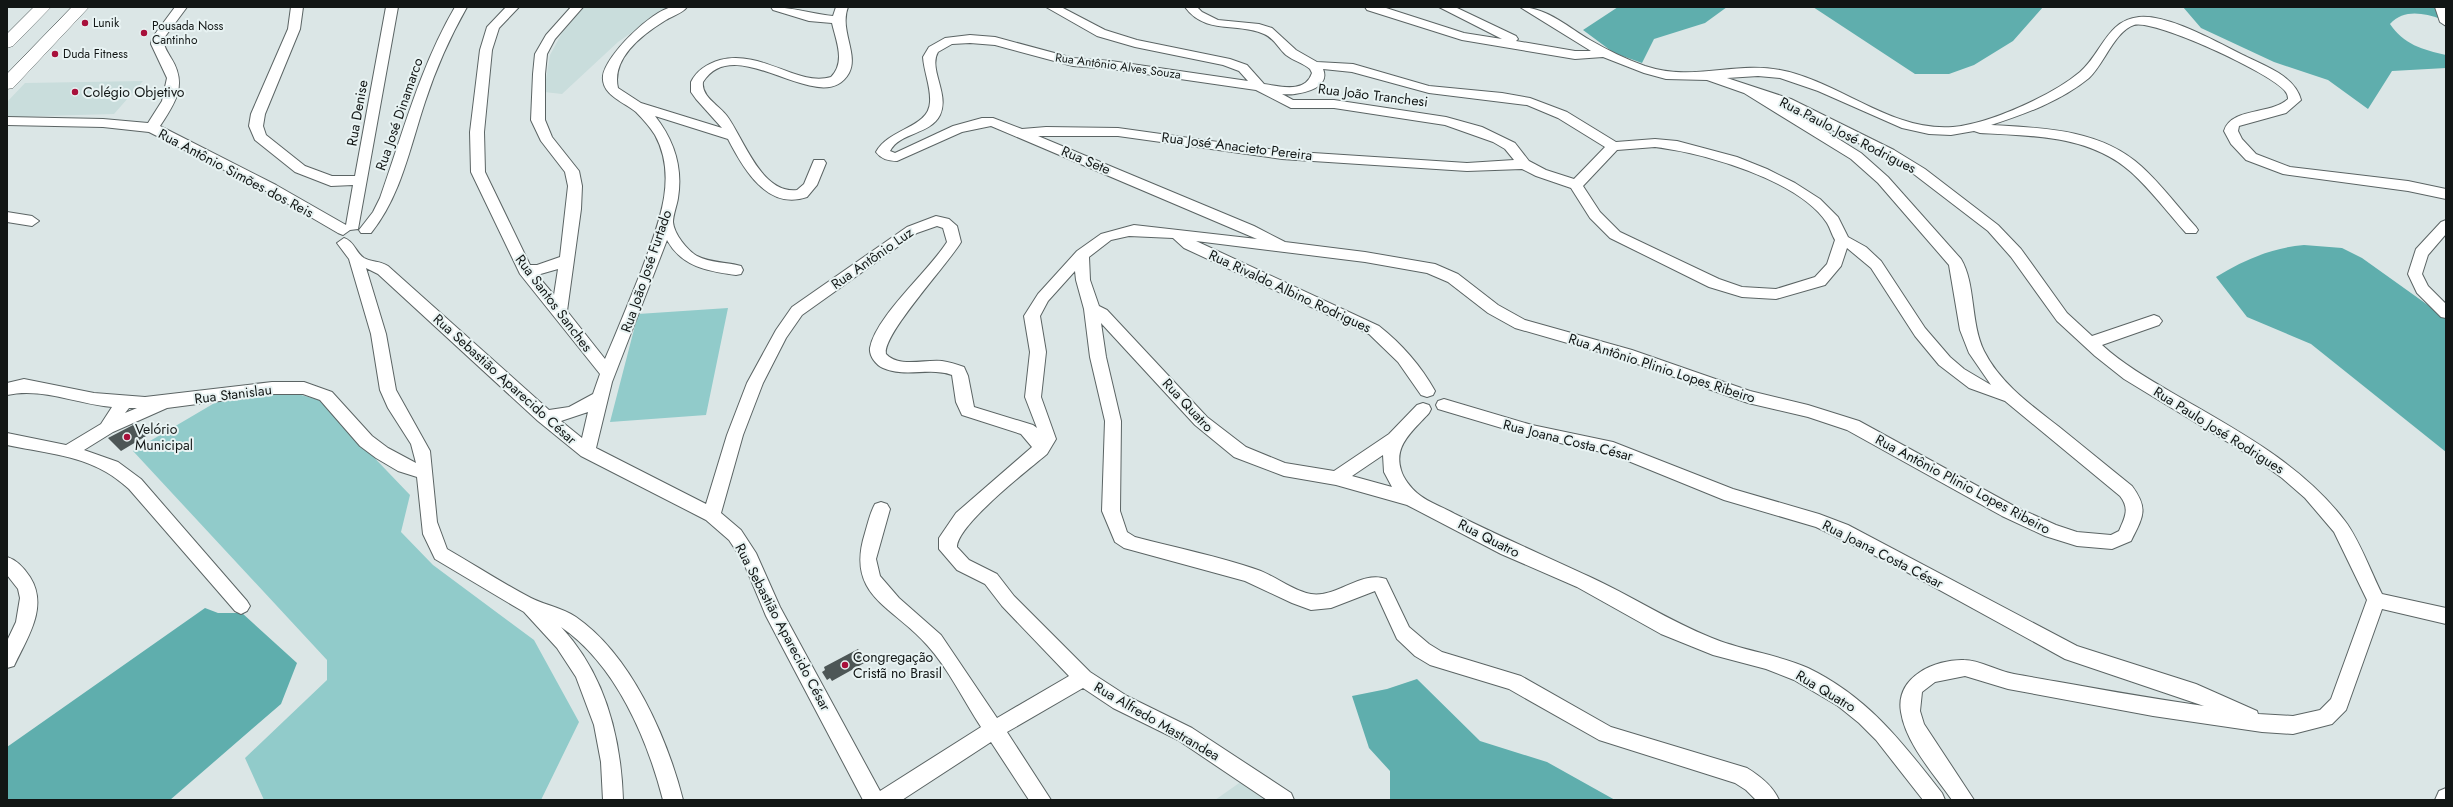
<svg xmlns="http://www.w3.org/2000/svg" width="2453" height="807" font-family="Jost,sans-serif">
<rect width="100%" height="100%" fill="#dbe6e6"/>
<path fill="#c9dddc" d="M584,7H668L618,42L562,94L544,92L550,55L562,33Z
M143,81L114,114L7,117V102L25,83Z
M1242,781L1272,800H1215Z"/>
<path fill="#91cbca" d="M728,308L706,415L610,422L638,314Z
M294,393L319,400L410,495L401,532L433,565L534,640L579,722L541,800H264L245,758L327,680V660L133,451L223,398Z"/>
<path fill="#5faead" d="M1618,7H1727L1705,23L1654,39L1642,63L1614,53L1583,30Z
M1813,7H2043L2013,41L1974,65L1949,74H1915Z
M2183,7H2437L2441,19C2423,13 2404,9 2390,24C2403,44 2423,50 2446,55V68L2392,71L2368,109L2328,80L2274,62L2201,28Z
M2304,245L2342,248L2362,258L2446,318V452L2311,344L2247,317L2216,277C2244,260 2271,248 2304,245Z
M205,608L218,613H242L297,663L281,704L170,800H7V747Z
M1417,679L1480,741L1547,762L1615,800H1390V771L1369,748L1352,696L1387,689Z"/>
<path fill="#4d5656" d="M133,425L146,436L121,451L108,438Z
M858,649L866,662L832,681L830,678L827,680L822,672L825,670L824,667Z"/>
<g fill="none" stroke-linecap="round" stroke-linejoin="round">
<g stroke="#5b6464" stroke-width="2">
<path id="minor" d="M175,7H187L164,38C163,46 167,51 171,58C188,85 175,103 160,126L276,185L346,225L353,185L331,186L295,172L255,140L249,126L251,114L288,29L291,7H303L300,29L265,114L263,126L266,135L305,166L332,176H355L386,7H398L358,229L350,230L343,235L338,233L266,191L149,132L103,127L7,125V117L103,119L148,123L162,101L167,78L151,44L152,38Z
M455,7H467C450,37 436,68 425,102C410,147 401,196 371,233H361L359,230L373,212L380,198C403,133 420,67 455,7Z
M506,7H519L499,28L492,50L484,132L485,172L530,265H537L560,257L568,186L565,172L541,141L531,120L533,74L535,54L546,35L571,7H583L555,39L547,54L545,74V120L552,137L579,171L582,186L581,209L567,311L605,359C618,329 630,299 642,269C657,227 679,179 655,135C650,127 643,119 636,112C624,102 601,95 603,76C606,55 651,11 672,7C676,6 682,7 687,7C683,13 672,16 666,20C643,34 611,58 618,88L641,103L722,128L696,99L691,92V82C697,70 707,64 720,60C762,49 797,87 831,77C846,62 836,41 832,23L809,21L773,10L771,7C792,7 812,14 833,16L836,7H848C839,30 859,54 849,73C822,121 736,29 703,82C701,97 719,105 727,116C744,139 761,194 797,190L804,184L814,160H824L826,163L817,185L807,197C767,211 743,168 728,139L655,116C674,140 683,167 678,198C677,205 673,215 673,222C674,234 687,250 697,256C710,263 727,262 741,266L743,270L741,274L736,275C707,271 682,267 667,240L612,382L596,448L706,504L727,435L747,383L776,330L792,307L907,227L936,216L949,219L957,226L961,242C948,264 882,335 886,354C899,368 925,359 942,361C949,362 956,364 964,367L968,376L974,407L1033,425L1037,428L1025,397L1030,352L1024,316L1038,294L1077,251L1101,234L1134,225L1257,239L991,126L962,132L897,161C889,161 881,159 876,152C889,128 929,128 930,102C931,87 924,72 923,57L929,47L945,38L970,35L995,37L1073,58L1111,61L1248,81L1239,71L1223,65L1135,47L1097,36L1046,7H1061L1105,30L1137,40L1230,59L1247,65L1264,84C1280,86 1305,94 1312,73L1310,69C1303,63 1294,61 1286,55C1278,48 1274,38 1264,34C1237,22 1205,35 1185,7H1197L1202,12L1218,20L1259,24L1272,28L1296,50L1317,62L1353,64L1429,86L1502,93L1530,98L1567,112L1616,142L1655,139L1677,141L1737,157L1767,169L1795,183L1820,199L1838,217L1848,237L1866,247L1881,261L1925,328L1950,357L1964,369L1991,385L1969,353L1960,330L1949,265L1878,183L1851,159L1744,93L1707,80L1666,79L1644,73L1603,57L1575,59L1462,40L1367,10L1365,7H1383L1464,33L1502,39L1439,7H1455L1516,36L1518,39L1516,41L1575,51H1591L1520,7C1546,7 1568,27 1590,40C1607,50 1626,59 1645,66C1693,82 1734,61 1780,70C1839,81 1891,132 1953,127C1989,124 2053,95 2080,72C2102,53 2107,20 2139,17C2169,14 2218,43 2245,56C2265,66 2295,76 2301,100L2286,113L2239,126L2238,131L2242,139L2256,154L2290,167L2408,181L2446,189V199L2408,191L2283,174L2246,160L2231,144L2224,131C2231,107 2271,115 2288,99C2288,96 2287,93 2285,91C2271,73 2155,19 2134,25C2115,31 2104,64 2089,78C2061,101 2025,114 1991,125C2043,128 2100,129 2141,166C2161,184 2178,207 2196,227L2198,230L2196,233H2186C2168,213 2151,190 2131,172C2089,135 2033,136 1980,133L1974,131L1951,135L1929,134L1902,128L1818,91L1780,78L1758,76L1727,78L1791,99L1894,150L1925,169L1998,225L2021,249L2067,313L2092,336L2154,315L2159,317L2162,321L2159,325L2102,345C2123,364 2147,378 2171,392C2234,429 2300,462 2345,521C2359,539 2371,572 2382,594L2446,608V624L2382,609L2346,710L2332,724L2293,734L2262,732L2153,716L2008,689L1965,676L1935,682L1922,692L1920,711L1924,724L1974,800H1952C1934,774 1906,744 1901,712C1895,677 1935,659 1964,660C1980,660 1997,671 2014,674C2077,685 2141,697 2204,706L2065,659L1894,565L1816,527L1724,500L1611,454L1532,437L1438,409L1436,405L1438,401L1444,399L1532,425L1613,442L1733,489L1819,514L1848,525L2077,646L2196,684L2257,711L2258,714L2293,716L2320,710L2331,699L2367,600L2334,532L2305,498L2282,478L2257,460L2124,379L2095,356L2057,321L2011,257L1988,231L1915,175L1884,156L1787,107L1861,153L1888,177L1961,259C1976,284 1970,322 1984,351C2000,383 2031,405 2058,426C2083,446 2107,466 2132,486C2149,509 2143,517 2131,541L2112,549L2077,546L2045,536L2002,516L1847,430L1808,417L1748,403L1623,359L1515,328L1488,313L1448,282L1427,273L1365,262L1196,241L1379,326C1402,344 1421,366 1435,391L1433,395L1427,397L1421,395L1398,362L1369,334L1184,248L1173,238L1129,236L1111,240L1089,257L1090,280L1099,306L1107,310L1207,417L1246,447L1285,463L1334,471L1389,434L1417,405L1423,403L1429,405L1431,409L1429,413C1414,430 1393,445 1401,470C1403,478 1411,488 1417,493C1427,502 1443,507 1455,514C1499,536 1543,555 1588,576C1630,595 1669,621 1712,638C1743,651 1777,654 1808,668C1868,697 1902,742 1942,793L1945,800H1923L1876,740L1859,723L1838,706L1794,680L1766,669L1713,655L1661,634L1577,587L1501,554L1407,505L1336,485L1284,476L1234,457L1195,425L1101,323L1106,357L1121,421L1120,511L1127,532L1135,537C1176,548 1218,556 1258,570C1275,576 1295,592 1311,594C1337,598 1361,570 1386,579L1409,627L1429,644L1442,652L1521,676L1611,727L1747,768C1760,776 1773,786 1779,800H1756L1746,790L1735,783L1599,740L1509,689L1430,665L1415,656L1397,639L1375,591L1331,608L1311,610L1292,603L1245,581L1124,548L1115,542L1102,511L1105,421L1090,357L1084,309L1076,280L1075,271L1048,301L1040,316L1046,352L1041,397L1056,439L1047,454C1028,470 957,525 957,547L969,560L997,574L1014,596L1090,672L1127,696L1192,728L1291,793L1294,800H1267L1178,740L1113,708L1083,688L1007,732L1051,800H1029L991,742L902,800H863L766,616L743,561L729,540L706,520L581,456L538,421L378,274L366,268L386,334L396,390L430,451L437,522L447,549C475,565 502,583 531,598C545,605 563,608 576,617C631,655 667,737 683,800H663C647,738 616,665 561,627C605,674 621,737 623,800H603L601,762L594,725L576,677L557,648L524,612L435,559L423,534L417,477L398,471L376,458L360,446L320,400L303,394H272L167,408L113,432L84,450L118,462L141,479L247,601L250,606L247,611L241,614L235,611L129,489C122,483 115,477 106,472C77,455 40,452 7,445V433L66,445L101,424L112,407C78,404 41,387 7,395V383L24,379L94,393L145,397L272,382H304L332,392L372,436L388,448L416,463L411,444L388,408L380,390L371,334L349,259L337,243L344,238C354,241 356,253 364,258C371,262 381,261 388,266L549,410L569,407L593,394L600,374L520,274L471,172L470,132L480,50L487,27ZM970,43L995,45L1073,66L1111,69L1256,90L1291,108H1334L1445,125L1493,142L1505,149L1514,160L1467,163L1282,151L1118,128L1046,127L1022,129L993,118H982L953,126L895,153L890,151C900,132 930,135 940,115C950,94 928,69 938,52L952,44ZM1323,69L1352,72L1429,93L1527,105L1558,118L1605,147L1574,179L1546,170L1529,161L1515,143L1482,127L1446,117L1334,100H1293L1282,94C1295,96 1332,90 1323,69ZM1038,136H1118L1282,159L1467,171L1522,169L1536,176L1571,188L1590,218L1610,238L1709,287L1742,297L1776,299L1825,285L1841,266L1847,248L1871,268L1915,336L1939,365L1969,388L2005,401L2120,496C2130,509 2125,517 2119,531L2111,535L2077,532L2056,525L2014,506L1859,421L1808,405L1750,391L1632,350L1525,320L1498,305L1458,274L1435,264L1365,252L1285,242L1254,226ZM1655,147C1704,153 1799,180 1827,223C1830,228 1832,235 1835,240L1827,264L1815,277L1776,289L1742,287L1719,279L1620,232L1600,212L1583,186L1617,150ZM937,226L943,228L947,242C928,272 876,316 870,348C869,356 876,365 883,368C905,378 930,367 952,375L956,402L962,415L1021,434L1032,447L956,513L939,538V549L957,570L985,584L1002,606L1069,676L997,718L941,635L899,598L880,576L876,559L890,509L887,504L881,502L875,504C870,513 868,523 865,533C845,596 893,606 927,645C948,668 964,701 981,727L880,791L780,607L756,553L741,530L721,513L743,435L763,383L786,338L802,315L917,233ZM558,269L554,295L537,275ZM129,408H137L125,413ZM588,412L582,438L561,421ZM1383,455L1384,472L1392,487L1352,476Z
M2435,7H2446V26L2440,22Z
M7,212L32,216L39,221L32,226L7,222Z
M2446,220V234L2428,255L2422,274L2428,286L2446,304V318L2441,317L2417,293L2408,274L2416,249L2441,222Z
M7,557C17,560 24,568 30,577C49,607 27,638 14,666L7,668V641L16,622L20,598L18,589L7,575Z
M2446,788V800H2435L2439,791Z"/>
</g>
<g stroke="#5b6464" stroke-width="1">
<path id="major" d="M34,7H51L13,46L7,48V34Z
M72,7H89L13,88L7,89V74Z"/>
</g>
<use href="#minor" fill="#fff" fill-rule="evenodd"/>
<use href="#major" fill="#fff" fill-rule="evenodd"/>
</g>
<g fill="#a8103b" stroke="#e8f3f3" stroke-width="1.5">
<circle cx="85" cy="23" r="4"/>
<circle cx="144" cy="33" r="4"/>
<circle cx="55" cy="54" r="4"/>
<circle cx="75" cy="92" r="4"/>
<circle cx="127" cy="437" r="4"/>
<circle cx="845" cy="665" r="4"/>
</g>
<g text-anchor="middle" stroke-width="4" stroke-linejoin="round" paint-order="stroke">
<g font-size="12" fill="#121615" stroke="#e8f3f3" text-anchor="start">
<text x="93" y="27">Lunik</text>
<text x="152" y="30">Pousada Noss<tspan x="152" dy="14">Cantinho</tspan></text>
<text x="63" y="58">Duda Fitness</text>
</g>
<g font-size="12" fill="#121615" stroke="#e8f3f3">
<text transform="translate(1118 66) rotate(8)" y="4">Rua Antônio Alves Souza</text>
</g>
<g font-size="14" fill="#121615" stroke="#e8f3f3" text-anchor="start">
<text x="83" y="97">Colégio Objetivo</text>
<text x="135" y="434">Velório<tspan x="135" dy="16">Municipal</tspan></text>
<text x="853" y="662">Congregação<tspan x="853" dy="16">Cristã no Brasil</tspan></text>
</g>
<g font-size="14" fill="#121615" stroke="#e8f3f3">
<text transform="translate(1373 95) rotate(7)" y="5">Rua João Tranchesi</text>
<text transform="translate(357 113) rotate(-80)" y="5">Rua Denise</text>
<text transform="translate(399 114) rotate(-71)" y="5">Rua José Dinamarco</text>
<text transform="translate(1848 135) rotate(27)" y="5">Rua Paulo José Rodrigues</text>
<text transform="translate(1237 146) rotate(7)" y="5">Rua José Anacieto Pereira</text>
<text transform="translate(1086 160) rotate(23)" y="5">Rua Sete</text>
<text transform="translate(236 173) rotate(28)" y="5">Rua Antônio Simões dos Reis</text>
<text transform="translate(872 258) rotate(-35)" y="5">Rua Antônio Luz</text>
<text transform="translate(646 271) rotate(-71)" y="5">Rua João José Furtado</text>
<text transform="translate(1290 291) rotate(25)" y="5">Rua Rivaldo Albino Rodrigues</text>
<text transform="translate(554 303) rotate(53)" y="5">Rua Santos Sanches</text>
<text transform="translate(1662 368) rotate(18)" y="5">Rua Antônio Plinio Lopes Ribeiro</text>
<text transform="translate(505 379) rotate(42)" y="5">Rua Sebastião Aparecido César</text>
<text transform="translate(233 394) rotate(-7)" y="5">Rua Stanislau</text>
<text transform="translate(1188 405) rotate(47)" y="5">Rua Quatro</text>
<text transform="translate(2219 430) rotate(32)" y="5">Rua Paulo José Rodrigues</text>
<text transform="translate(1568 440) rotate(14)" y="5">Rua Joana Costa César</text>
<text transform="translate(1963 484) rotate(28)" y="5">Rua Antônio Plinio Lopes Ribeiro</text>
<text transform="translate(1489 538) rotate(27)" y="5">Rua Quatro</text>
<text transform="translate(1883 554) rotate(27)" y="5">Rua Joana Costa César</text>
<text transform="translate(783 627) rotate(62)" y="5">Rua Sebastião Aparecido César</text>
<text transform="translate(1826 691) rotate(31)" y="5">Rua Quatro</text>
<text transform="translate(1157 721) rotate(30)" y="5">Rua Alfredo Mastrandea</text>
</g>
</g>
<rect width="2453" height="807" fill="none" stroke="#121615" stroke-width="16"/>
</svg>
